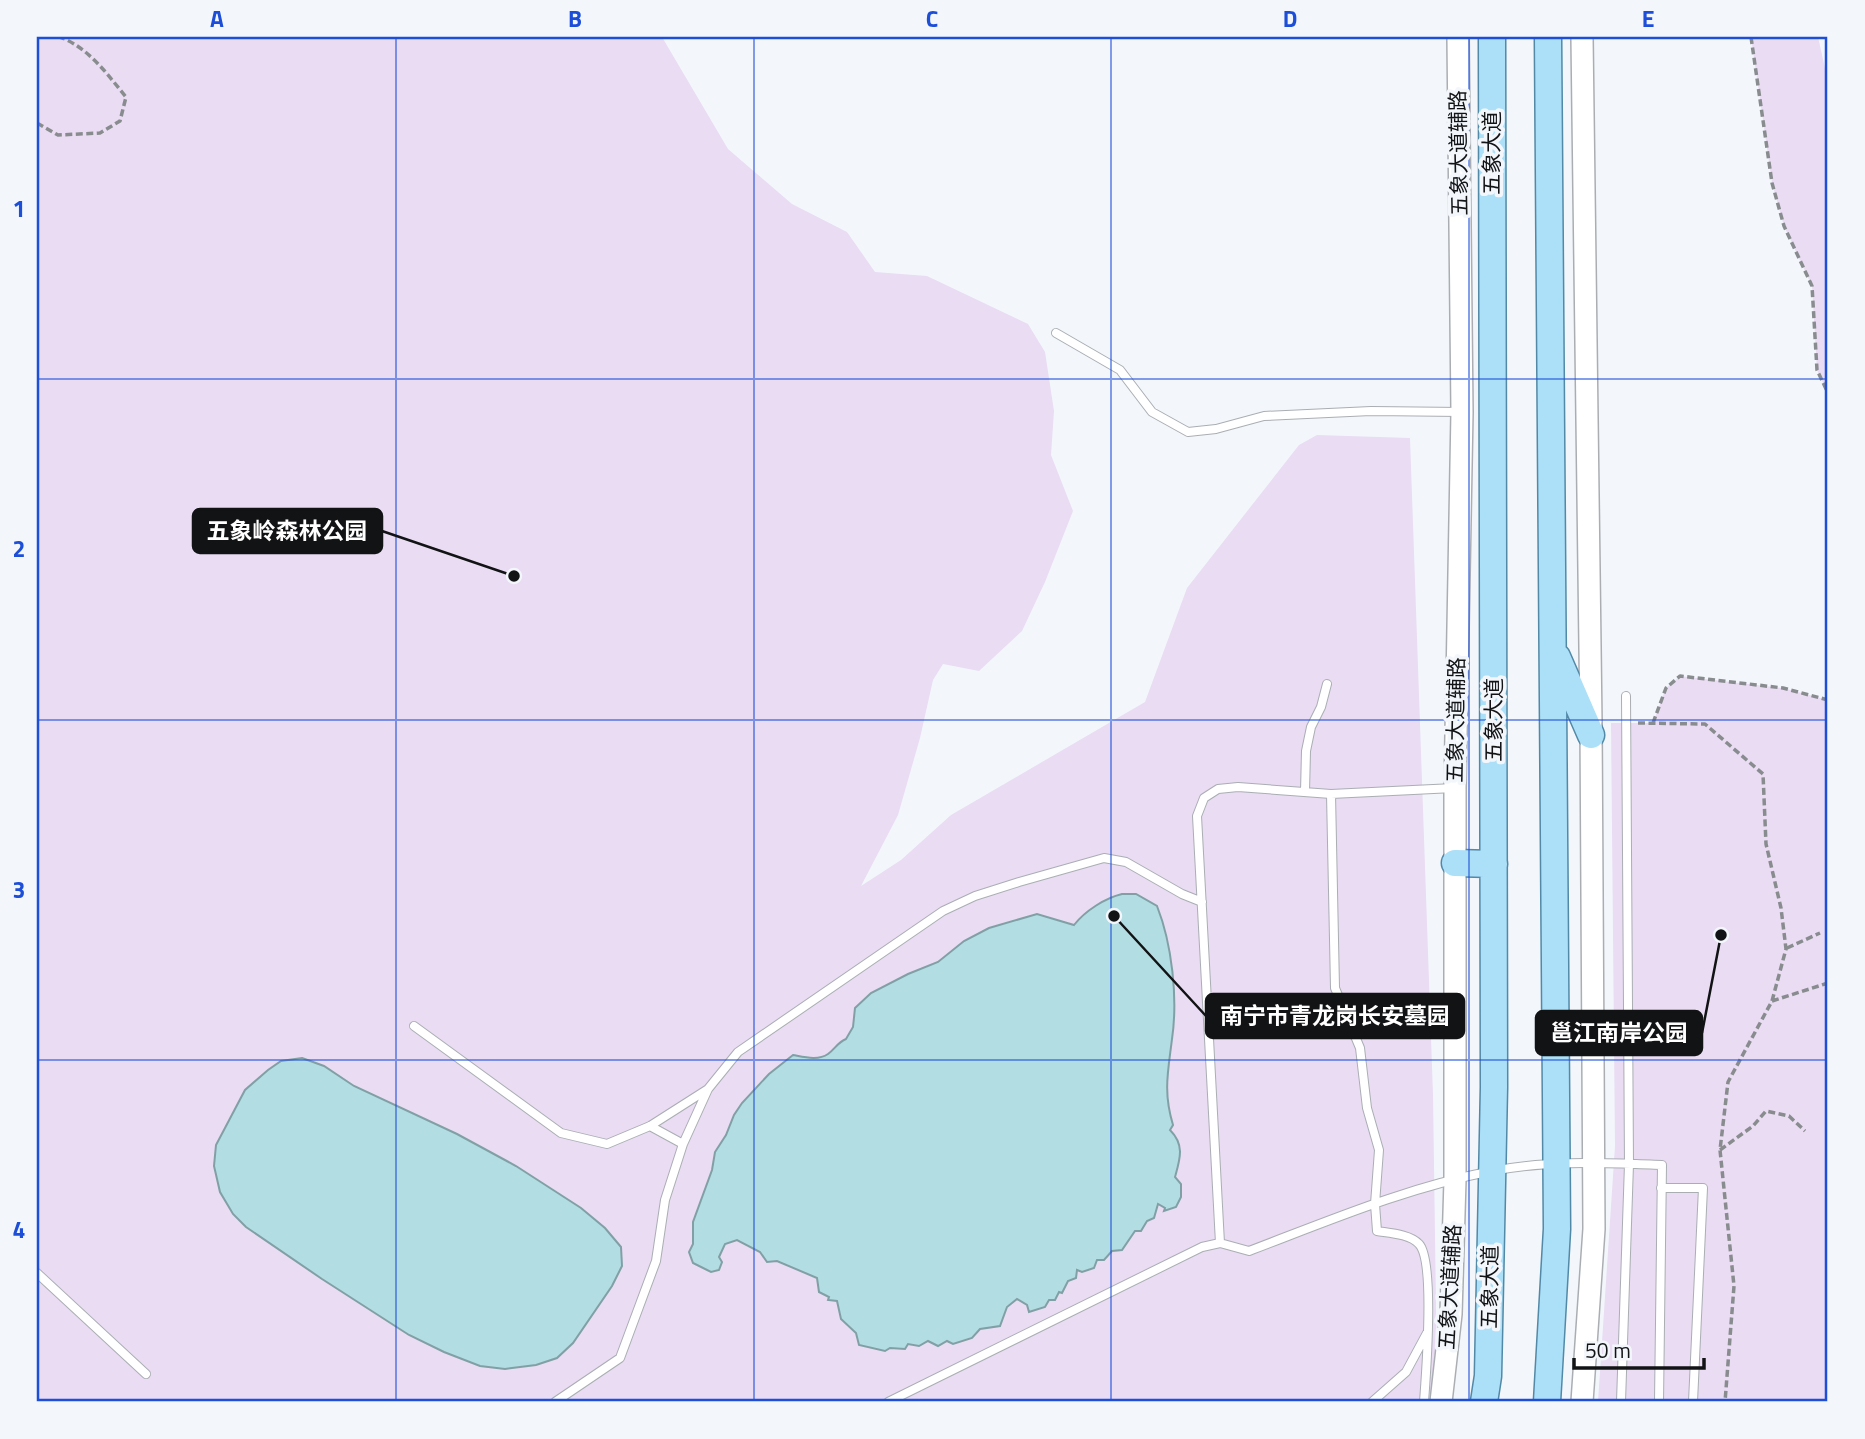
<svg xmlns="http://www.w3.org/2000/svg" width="1865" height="1439" font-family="'Titillium Web','Noto Sans SC',sans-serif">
<rect width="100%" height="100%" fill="#f3f7fc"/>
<path fill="#e9dcf3" d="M37,37H662L728,149L792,204L847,232L875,272L927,276L1028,324L1045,352L1054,411L1051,455L1073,511L1045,582L1022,631L979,671L943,664L933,680L920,738L898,815L861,886L901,860L951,815L1145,702L1187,588L1299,445L1317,435L1410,438L1433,1095L1437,1376L1434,1402H37Z
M1751,37H1818L1828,82V393L1817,370L1812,286L1784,226L1772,183Z
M1680,676L1783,688L1828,700V1402H1598L1615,1146L1611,723H1653L1666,688Z"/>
<path fill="#b1dde3" stroke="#81a0a5" stroke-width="2" d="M1122,894H1136L1157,906C1172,944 1178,998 1172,1039C1168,1072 1163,1092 1173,1125L1170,1130C1185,1145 1180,1159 1175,1177L1181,1184V1197L1176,1207L1164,1211L1165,1208L1158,1204L1154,1218L1147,1221L1141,1231H1135L1122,1250L1112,1251L1104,1260H1097L1094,1268L1082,1272L1077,1270L1076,1278L1068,1281L1062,1293L1059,1292L1055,1300H1049L1045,1307L1029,1312L1027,1305L1017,1299L1007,1307L1000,1326L980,1329L972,1338L953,1344L947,1341L938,1346L928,1341L919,1346L908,1344L905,1349L890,1348L885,1351L859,1345L856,1333L841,1319L837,1301L828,1300L829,1297L819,1292L817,1278L777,1261L767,1262L760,1252L737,1240L725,1244L719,1257L722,1262L719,1270L711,1272L693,1263L689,1252L693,1244V1222L712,1170L715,1152L726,1135L734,1115L742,1103L769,1074L793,1055C804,1057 818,1061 828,1054C835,1049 838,1042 846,1039L853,1027L855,1008L871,993L908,974L938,962L964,941L989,928L1037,914L1074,925C1085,911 1105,898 1122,894Z
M302,1058L324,1066L354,1086L457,1134L516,1166L581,1208L605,1228L621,1247L622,1266L612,1286L573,1343L557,1358L536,1365L505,1369L480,1366L444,1352L409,1335L322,1279L246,1227L233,1214L220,1192L214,1166L216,1145L245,1090L268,1070L281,1061Z"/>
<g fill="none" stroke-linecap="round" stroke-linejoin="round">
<g stroke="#aaaeb3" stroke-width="10">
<path id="service" d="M1056,333L1120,370L1152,412L1188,432L1216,429L1264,416L1371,411L1462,412
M1305,792L1306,751L1311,727L1321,707L1327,684
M1331,794L1335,988L1360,1048L1367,1108L1379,1150L1375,1204L1377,1231C1389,1233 1410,1234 1419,1244C1435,1261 1426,1375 1424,1402
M414,1026L561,1133L607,1144L650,1126L708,1089
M650,1126L683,1144
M1661,1188H1703L1693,1402
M1220,1243L1197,816L1204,798L1218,789L1238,787L1331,794L1454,788
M37,1273L146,1374
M555,1402L620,1358L656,1261L665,1200L683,1144L708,1089L738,1052L943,911L975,896L1019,882L1104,858L1126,862L1182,894L1202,902
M888,1402L1202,1247L1220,1243L1249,1251C1328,1221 1408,1187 1492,1171C1548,1160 1605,1163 1662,1165L1659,1402
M1372,1402L1406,1372L1427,1333
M1621,1402L1629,1164L1626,696"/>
</g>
<g stroke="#aaaeb3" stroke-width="24">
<path id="tertiary" d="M1441,1402L1451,1314L1455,1180V788L1462,412L1458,37
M1582,1402L1594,1229L1591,723L1582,37"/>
</g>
<g stroke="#5289a6" stroke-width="29">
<path id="primary" d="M1557,657L1591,735
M1455,863L1494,864
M1484,1402L1488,1376L1494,1087L1492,37
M1547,1402L1557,1229L1548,37"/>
</g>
<path stroke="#898c8f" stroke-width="3.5" stroke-dasharray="7 3.5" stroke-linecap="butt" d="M1751,37L1772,183L1784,226L1812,286L1817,370L1828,393
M37,123L58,135L100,133L120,121L126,97C107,74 89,48 60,37
M1638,723L1705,724L1763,774L1766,844L1781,908L1786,949L1772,1001L1728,1082L1720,1150L1734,1286L1725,1402
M1653,723L1666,688L1680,676L1783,688L1828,700
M1787,948L1820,933
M1772,1001L1828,983
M1720,1150L1753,1126L1766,1111L1789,1116L1805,1131
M1826,1402L1828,1400"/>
<use href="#service" stroke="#fff" stroke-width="8"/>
<use href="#tertiary" stroke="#fff" stroke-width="21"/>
<use href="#primary" stroke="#acdff8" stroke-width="26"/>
</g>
<path fill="none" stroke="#1d4ed8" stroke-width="2" stroke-opacity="0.55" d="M396,37V1402M754,37V1402M1111,37V1402M1469,37V1402M37,379H1828M37,720H1828M37,1060H1828"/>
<g text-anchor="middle" stroke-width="7" stroke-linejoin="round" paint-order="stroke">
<g font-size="21" fill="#121315" stroke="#f3f7fc">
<text transform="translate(1459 153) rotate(-91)" y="7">五象大道辅路</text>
<text transform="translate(1492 153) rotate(-90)" y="7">五象大道</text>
<text transform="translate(1456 720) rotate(-89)" y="7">五象大道辅路</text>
<text transform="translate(1494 720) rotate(-90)" y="7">五象大道</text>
<text transform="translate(1450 1287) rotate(-87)" y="7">五象大道辅路</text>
<text transform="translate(1490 1287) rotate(-89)" y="7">五象大道</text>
</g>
</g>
<path fill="none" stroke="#121315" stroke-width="2.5" d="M514 576L382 531M1114 916L1206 1016M1721 935L1702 1033"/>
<g fill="#121315" stroke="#f3f7fc" stroke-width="2.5">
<circle cx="514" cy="576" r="7"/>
<circle cx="1114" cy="916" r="7"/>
<circle cx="1721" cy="935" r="7"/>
</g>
<g fill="#121315" stroke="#121315" stroke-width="2.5">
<rect x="193" y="509" width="189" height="44" rx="7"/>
<rect x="1206" y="994" width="258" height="44" rx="7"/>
<rect x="1536" y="1011" width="166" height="44" rx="7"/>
</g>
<g font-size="23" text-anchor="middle" font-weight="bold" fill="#fff">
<text x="287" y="539">五象岭森林公园</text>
<text x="1335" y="1024">南宁市青龙岗长安墓园</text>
<text x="1619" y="1041">邕江南岸公园</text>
</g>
<rect width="1865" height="1439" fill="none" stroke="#f3f7fc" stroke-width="77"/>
<path d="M1574 1358v10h130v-10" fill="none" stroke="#121315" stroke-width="3.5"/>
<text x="1585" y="1358" font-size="21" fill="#121315" stroke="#f3f7fc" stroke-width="5" paint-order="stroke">50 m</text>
<rect x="38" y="38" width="1788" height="1362" fill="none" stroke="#1d4ed8" stroke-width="2.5"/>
<g font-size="23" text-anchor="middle" font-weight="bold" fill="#1d4ed8">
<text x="217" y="27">A</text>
<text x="575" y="27">B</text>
<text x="932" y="27">C</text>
<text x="1290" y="27">D</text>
<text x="1648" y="27">E</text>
<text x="19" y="217">1</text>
<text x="19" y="557">2</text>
<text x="19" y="898">3</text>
<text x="19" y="1238">4</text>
</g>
</svg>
